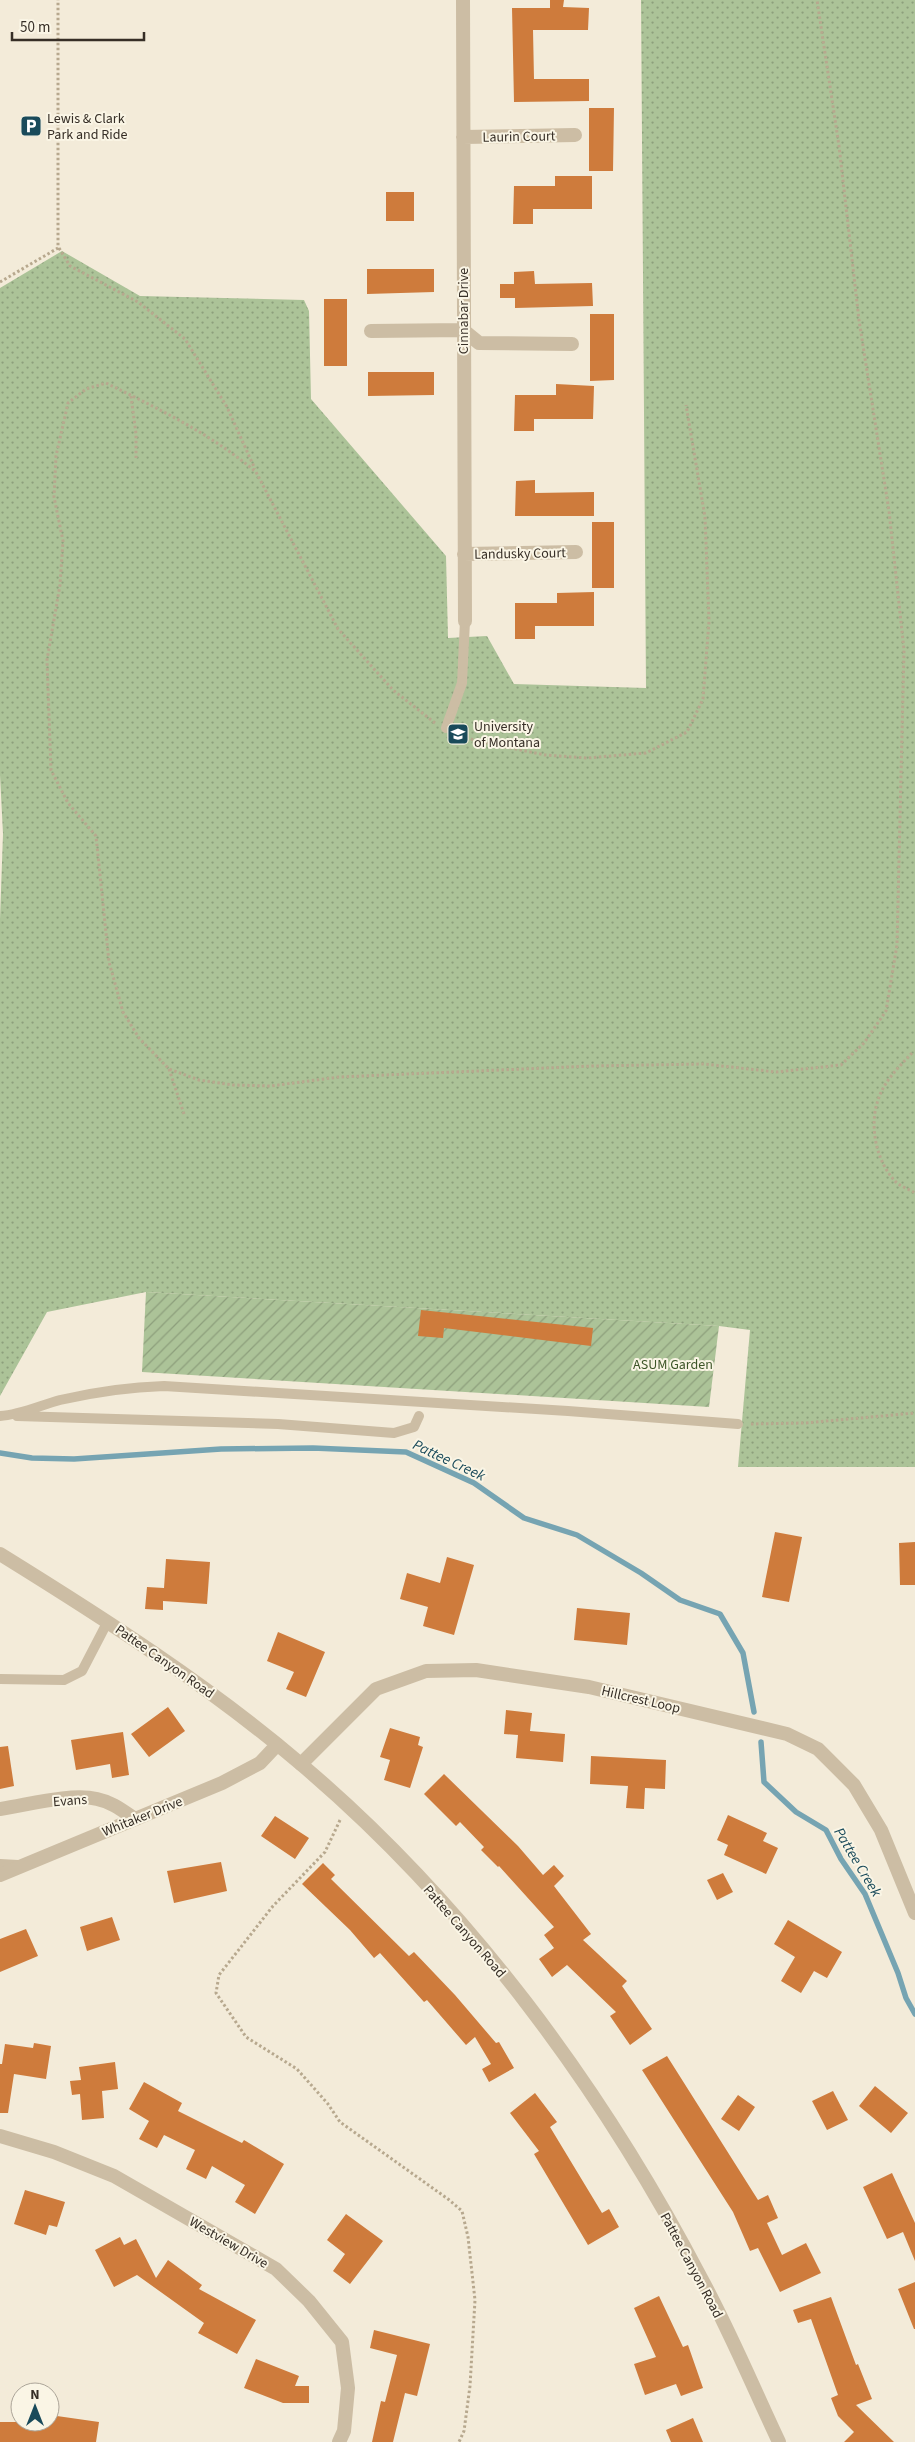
<svg xmlns="http://www.w3.org/2000/svg" width="915" height="2442" font-family="'Source Sans 3',sans-serif">
<defs>
<pattern id="grass-dots" width="8" height="8" patternUnits="userSpaceOnUse" patternTransform="scale(1.25)"><rect width="8" height="8" fill="#acc398"/><path d="M2 2h.1M6 6h.1" fill="none" stroke="#8d9f7c" stroke-width="1.8" stroke-linecap="round"/></pattern>
<pattern id="garden-furrows" width="10" height="10" patternUnits="userSpaceOnUse" patternTransform="scale(1.25)"><rect width="10" height="10" fill="#acc398"/><path d="M-1 1l2-2M0 10L10 0M9 11l2-2" fill="none" stroke="#8d9f7c"/></pattern>
</defs>
<rect width="100%" height="100%" fill="#f3ebd9"/>
<path fill="url(#grass-dots)" d="M641,0H915V1467H738L750,1330L719,1326L146,1292L47,1312L0,1396V919L3,834L0,775V288L62,251L140,296L304,300L309,311L311,399L446,556L448,638L487,636L514,684L646,688Z"/>
<path fill="url(#garden-furrows)" d="M146,1292L719,1326L709,1407L142,1372Z"/>
<g fill="none" stroke-linecap="round" stroke-linejoin="round">
<path stroke="#76a4b2" stroke-width="5.5" d="M0,1453L32,1458L74,1459L221,1449L313,1448L406,1452L474,1483L524,1518L577,1535L641,1573L680,1600L720,1614L743,1653L754,1712
M761,1742L764,1782L796,1812L826,1830L841,1859L865,1894L898,1973L906,1998L915,2014"/>
</g>
<path fill="#ce7b3c" d="M550,0H564L563,7L589,8L588,30H533L534,79H589V101L514,102L512,8H550Z
M589,108H614L613,171H589Z
M555,176H592V209H533V224H513L514,186H555Z
M386,192H414V221H386Z
M367,269H434V292L367,294Z
M534,271L535,284L592,283L593,306L515,308V298H500V284H514V272Z
M324,299H347V366H324Z
M590,314H614V380L590,381Z
M368,372H434V395L368,396Z
M556,384L594,386L593,419H534V431H514L515,395H556Z
M535,480V493L594,492V516H515L516,481Z
M592,522H614V588H592Z
M594,592V626H535V639H515V603H557V593Z
M421,1310L593,1328L591,1346L444,1328L443,1338L418,1336Z
M775,1532L802,1537L789,1602L762,1597Z
M915,1542V1585H900L899,1543Z
M447,1557L474,1565L454,1635L423,1626L428,1607L400,1599L407,1573L440,1583Z
M166,1559L210,1562L207,1604L163,1601V1610L145,1609L147,1587L164,1588Z
M577,1608L630,1613L627,1645L574,1640Z
M278,1632L325,1652L306,1697L286,1689L294,1672L267,1661Z
M168,1707L185,1731L149,1757L131,1734Z
M506,1710L532,1713L530,1731L565,1734L563,1762L516,1758L518,1735L504,1734Z
M390,1728L420,1737L418,1745L423,1747L410,1788L384,1780L390,1760L380,1757Z
M123,1732L129,1775L112,1778L110,1764L76,1770L71,1740Z
M8,1746L14,1786L0,1789V1747Z
M591,1756L666,1760L665,1789L645,1788L644,1809L626,1808L628,1786L590,1784Z
M444,1774L518,1846L543,1875L554,1865L564,1876L554,1886L591,1934L583,1940L627,1981L622,1986L652,2029L630,2045L610,2016L616,2012L567,1965L552,1977L539,1959L554,1948L544,1935L554,1927L499,1866L498,1867L481,1850L484,1847L460,1822L456,1826L424,1794Z
M728,1815L767,1833L763,1841L778,1848L766,1874L724,1855L728,1845L717,1840Z
M275,1816L309,1838L295,1859L261,1836Z
M221,1862L227,1891L174,1903L167,1871Z
M323,1863L335,1875L331,1879L409,1956L414,1952L455,1995L496,2043L499,2042L514,2068L489,2082L482,2069L491,2064L475,2037L466,2045L427,2000L424,2002L380,1953L374,1958L350,1930L302,1884Z
M723,1873L733,1892L717,1900L707,1880Z
M112,1917L120,1940L87,1951L80,1927Z
M788,1920L842,1952L827,1978L814,1971L801,1993L781,1981L795,1957L774,1944Z
M26,1929L38,1956L0,1972V1939Z
M34,2043L51,2046L46,2079L14,2074L8,2113H0V2064H2L5,2044L33,2048Z
M667,2056L758,2200L768,2195L778,2218L767,2223L782,2255L806,2243L821,2273L780,2292L758,2248L750,2251L733,2212L642,2070Z
M115,2062L118,2089L102,2091L104,2118L82,2120L80,2094L72,2095L70,2081L81,2080L79,2067Z
M144,2082L182,2103L178,2111L242,2143L244,2140L284,2164L255,2214L235,2202L245,2185L212,2166L206,2179L186,2169L195,2150L164,2135L157,2148L139,2139L149,2121L129,2109Z
M875,2086L908,2113L891,2133L859,2106Z
M833,2091L848,2120L827,2130L812,2101Z
M535,2093L557,2122L550,2127L602,2213L609,2209L619,2227L588,2245L534,2154L539,2151L510,2113Z
M738,2095L755,2107L739,2131L721,2119Z
M892,2173L915,2223V2261L903,2232L887,2239L863,2187Z
M25,2190L65,2202L57,2227L49,2225L46,2235L14,2224Z
M346,2214L383,2241L350,2284L333,2271L345,2254L327,2240Z
M120,2237L124,2245L136,2239L156,2278L168,2260L202,2285L199,2289L256,2320L237,2354L198,2333L204,2323L137,2275L114,2287L95,2250Z
M915,2282V2329H914L898,2289Z
M659,2296L683,2347L688,2345L703,2388L681,2396L676,2384L645,2395L634,2364L656,2357L634,2308Z
M831,2297L856,2365L858,2364L872,2399L856,2405L894,2442H844L854,2432L838,2416L831,2398L838,2395L811,2319L798,2323L793,2310Z
M374,2330L430,2344L417,2396L405,2393L393,2442H372L381,2401L385,2402L397,2355L370,2348Z
M256,2359L299,2376L295,2386H309V2403H283L244,2388Z
M50,2415L99,2422L96,2442H0V2422H50Z
M693,2418L703,2442H671L666,2430Z"/>
<g fill="none" stroke-linecap="round" stroke-linejoin="round">
<path stroke="#b7a88e" stroke-width="3" stroke-dasharray="2.5 2.5" stroke-linecap="butt" d="M59,248L70,266L138,302L185,339L227,407L255,469
M0,282L58,248V0
M131,396L136,434V458
M435,723L393,690L338,629L256,472C211,434 159,409 106,383L86,389L68,403L56,456L54,497L63,541L60,585L47,660L51,770L68,803L96,836L109,962L123,1012L139,1038L169,1069L199,1080L233,1085L271,1086L339,1077L592,1066L704,1064L776,1072L841,1065L864,1043L886,1011L897,945L904,650L889,511L859,320L839,146L817,0
M457,733L476,741L545,755L587,758L646,753L687,732L703,699L709,621L705,517L686,405
M912,1053C899,1067 884,1081 878,1100C869,1126 876,1161 895,1181C899,1186 909,1189 915,1193
M169,1069L184,1114
M751,1424L805,1423L915,1413
M340,1820L325,1852L273,1906L219,1975L216,1993L246,2037L297,2069L328,2104L340,2122L448,2199L462,2211L468,2237L475,2300L470,2386L464,2431L459,2442"/>
<path stroke="#ccbda4" stroke-width="10" d="M446,728L462,683L465,621
M0,1416C20,1415 41,1405 60,1400C95,1392 129,1387 164,1386L568,1411L738,1424
M17,1416L278,1424L394,1433L414,1427L419,1416
M0,1679L64,1680L82,1671L108,1621"/>
<path stroke="#ccbda4" stroke-width="14" d="M463,0L465,621
M463,137L575,135
M371,331L463,330L479,343L572,344
M464,554L576,552
M301,1764L376,1689L426,1671L476,1670L589,1687L787,1734L818,1749L854,1785L881,1830L915,1913
M0,1809C28,1805 70,1793 97,1799C112,1802 123,1811 135,1819
M0,1866L18,1867
M0,2136L54,2152L114,2176L276,2269L309,2301L342,2342L348,2388L344,2431L339,2442"/>
<path stroke="#ccbda4" stroke-width="14" d="M0,1554C105,1619 208,1685 302,1765C467,1905 601,2087 701,2278C730,2331 753,2387 779,2442
M0,1875L222,1783L260,1763L276,1746"/>
</g>
<defs>
<g id="parking-square" transform="scale(1.125)"><rect x="-9" y="-9" width="18" height="18" rx="4" fill="#194a5a" stroke="#faf5e5"/><path d="M-3.5-5.5H1a3.5 3.5 0 0 1 0 7H-1V5.5H-3.5ZM-1-3.4V-.6H.8a1.4 1.4 0 0 0 0-2.8Z" fill="#fff"/></g>
<g id="university-square" transform="scale(1.125)"><rect x="-9" y="-9" width="18" height="18" rx="4" fill="#194a5a" stroke="#faf5e5"/><path d="M0-5L7-2L0 1L-7-2ZM-4 1L0 2.5L4 1V4Q0 6-4 4Z" fill="#fff"/></g>
</defs>
<g fill-rule="evenodd">
<use href="#parking-square" x="31" y="126"/>
<use href="#university-square" x="458" y="734"/>
</g>
<g text-anchor="middle" stroke-width="4" stroke-linejoin="round" paint-order="stroke">
<g font-size="14" fill="#362e26" stroke="#faf5e5" text-anchor="start">
<text x="47" y="123">Lewis &amp; Clark<tspan x="47" dy="16">Park and Ride</tspan></text>
<text x="474" y="731">University<tspan x="474" dy="16">of Montana</tspan></text>
</g>
<g font-size="14" fill="#362e26" stroke="#faf5e5">
<text transform="translate(519 136) rotate(-1)" y="5">Laurin Court</text>
<text transform="translate(463 311) rotate(-90)" y="5">Cinnabar Drive</text>
<text transform="translate(520 553) rotate(-1)" y="5">Landusky Court</text>
<text transform="translate(165 1661) rotate(35)" y="5">Pattee Canyon Road</text>
<text transform="translate(641 1699) rotate(13)" y="5">Hillcrest Loop</text>
<text transform="translate(70 1800) rotate(-4)" y="5">Evans</text>
<text transform="translate(142 1816) rotate(-22)" y="5">Whitaker Drive</text>
<text transform="translate(465 1931) rotate(49)" y="5">Pattee Canyon Road</text>
<text transform="translate(229 2242) rotate(30)" y="5">Westview Drive</text>
<text transform="translate(692 2265) rotate(62)" y="5">Pattee Canyon Road</text>
</g>
<g font-size="14" fill="#3d5628" stroke="#faf5e5">
<text x="673" y="1369">ASUM Garden</text>
</g>
<g font-size="15" font-style="italic" fill="#194a5a" stroke="#faf5e5">
<text transform="translate(449 1460) rotate(25)" y="5">Pattee Creek</text>
<text transform="translate(858 1862) rotate(59)" y="5">Pattee Creek</text>
</g>
</g>
<g transform="translate(35 2407)"><circle r="24" fill="#faf5e5" stroke="#aca599"/>
<path d="M0-4L9 19L0 12L-9 19Z" fill="#194a5a"/>
<text y="-8" font-size="14" font-weight="bold" text-anchor="middle" fill="#362e26">N</text>
</g>
<path d="M12 32v8h132v-8" fill="none" stroke="#362e26" stroke-width="2.5"/>
<text x="20" y="32" font-size="15" fill="#362e26" stroke="#faf5e5" stroke-width="4" paint-order="stroke">50 m</text>
</svg>
